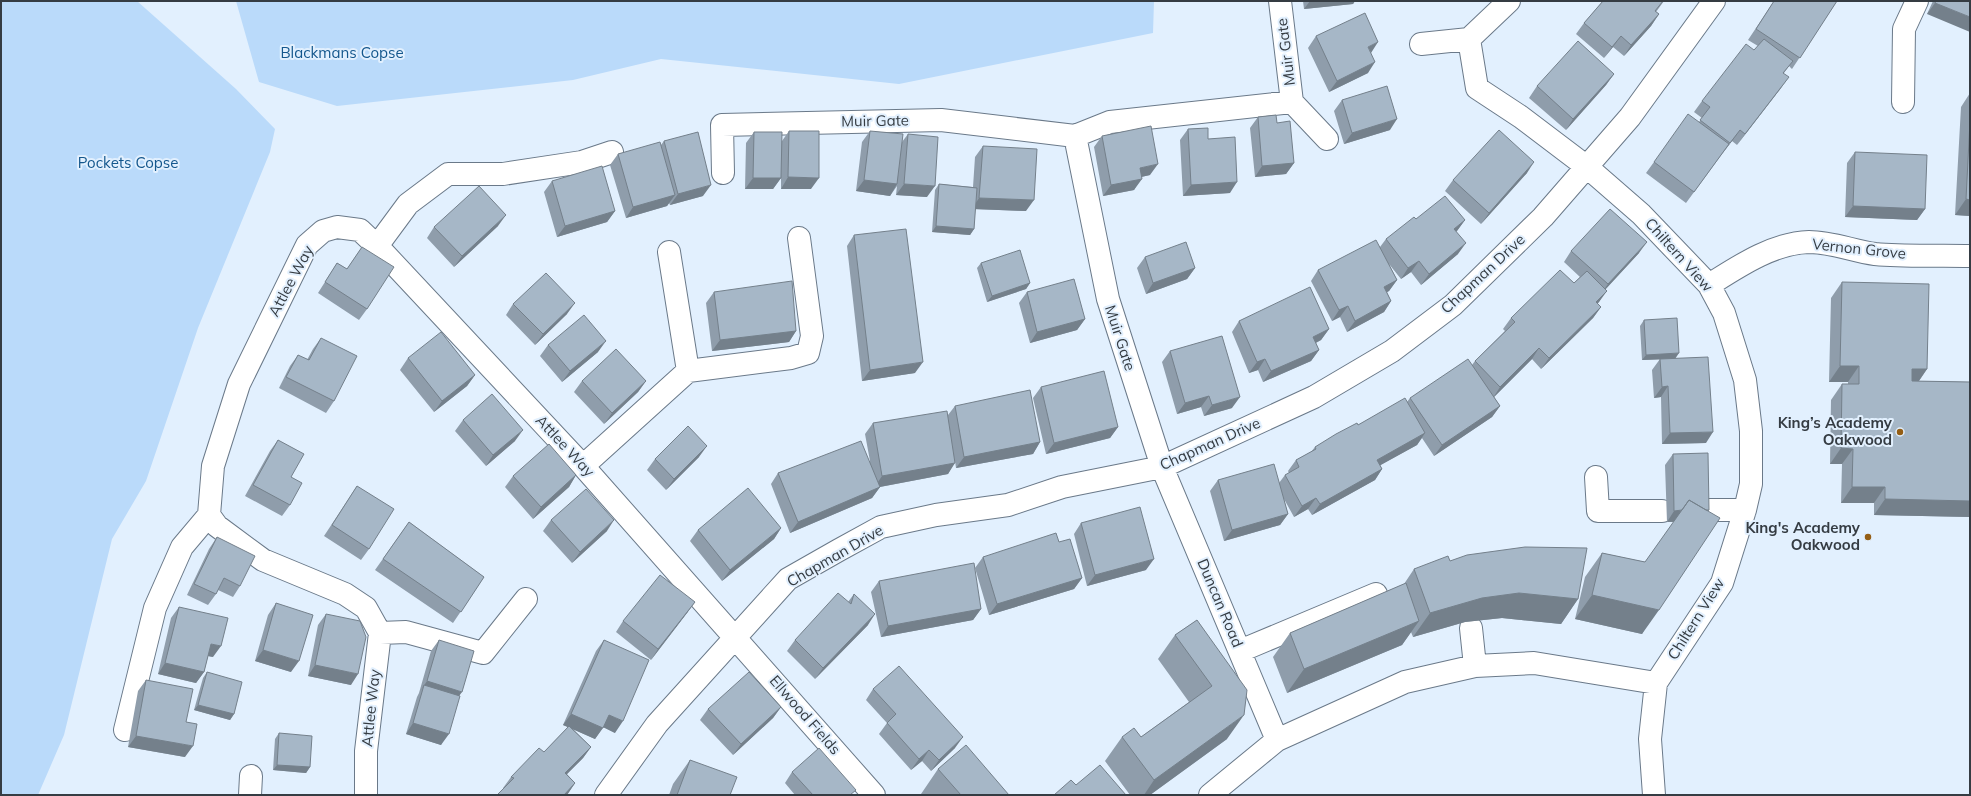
<svg xmlns="http://www.w3.org/2000/svg" width="1971" height="796" font-family="Mulish,sans-serif">
<rect width="100%" height="100%" fill="#e2f0fe"/>
<path fill="#badafa" d="M1,1H137L236,89L275,129L270,152L198,328L146,481L112,539L64,735L38,795H1Z
M236,1H1154L1153,33L899,84L661,59L573,80L337,106L259,82Z"/>
<g fill="none" stroke-linecap="round" stroke-linejoin="round">
<g stroke="#6a7989" stroke-width="24">
<path id="minor" d="M1280,1L1292,102L1327,139
M1469,39L1477,88L1521,117L1587,167L1641,214L1709,285L1724,313L1745,380L1751,431V484L1745,510L1722,583L1656,683L1650,739L1654,795
M1421,44L1469,39L1509,1
M1903,102L1904,29L1917,1
M1075,136L1108,299L1162,467L1277,740
M723,173L722,125L941,120L1075,136L1110,122L1292,102
M377,246L408,204L448,174H503L582,162L612,152
M1709,285C1739,266 1773,243 1809,242C1832,242 1853,251 1875,254C1906,257 1939,255 1970,256
M688,371L791,358L808,353L812,336L799,238
M583,466L688,371L669,252
M1596,477L1598,511H1662
M1705,510H1745
M1471,628L1475,666
M380,633L406,632L483,653L526,599
M1240,651L1376,594
M125,730L155,608L182,547L209,515
M250,795L251,776
M366,795V751L380,633L366,608L345,594L263,560L217,526L209,515L213,466L239,384L307,245L323,231L337,227L360,230L381,250L583,466L874,795
M606,795L657,724L788,579L839,550L881,527L936,515L1008,505L1062,487L1162,467L1314,397L1392,351L1453,305L1543,217L1630,117L1714,1
M1210,795L1277,740L1405,682L1475,666L1534,663L1656,683"/>
</g>
<use href="#minor" stroke="#fff" stroke-width="22"/>
</g>
<path fill="#8f9dab" d="M1303,1H1355L1353,4L1304,9Z
M1603,1H1664L1656,12L1659,14L1651,26L1624,56L1613,47L1604,58L1576,34L1584,23Z
M1774,1H1837L1792,69L1789,66L1784,73L1781,88L1737,145L1732,141L1722,154L1686,203L1646,173L1654,162L1699,122L1702,118L1694,112L1702,101L1754,50L1758,46L1748,40Z
M1933,1H1970L1927,14Z
M1316,36L1371,53L1368,73L1329,92L1308,48Z
M1614,74L1606,85L1566,130L1529,98L1537,86Z
M1970,93V216L1955,215L1961,107Z
M1342,100L1390,130L1344,144L1334,111Z
M1258,117L1277,123L1294,163L1286,174L1255,177L1250,128Z
M1188,129L1208,139L1230,193L1183,196L1180,140Z
M789,131L811,189H781V178L773,189H745L746,143L754,132L782,141Z
M870,131L902,142L908,134L927,197L896,195L897,186L890,196L856,191L862,142Z
M1102,136L1150,175L1141,177L1134,190L1103,196L1094,147Z
M664,141L703,196L670,205L669,203L667,206L626,218L610,165L618,154L661,145Z
M983,146L1026,211L975,209L974,229L970,235L932,232L935,190L939,184L973,187L975,157Z
M1855,152L1925,209L1917,220L1845,217L1847,163Z
M1527,173L1481,224L1445,191L1453,180Z
M552,181L615,211L607,222L557,237L544,192Z
M1416,219L1465,220L1456,232L1458,254L1421,285L1411,272L1401,279L1389,264L1397,280L1389,291L1387,292L1391,301L1384,312L1347,332L1340,317L1332,321L1311,281L1318,270L1380,247L1386,239Z
M498,226L454,267L427,238L434,227Z
M854,235L915,373L862,381L847,246Z
M362,247L367,309L359,320L318,293L337,263L347,269Z
M1571,251L1639,253L1605,290L1599,302L1597,304L1601,307L1593,318L1541,369L1532,359L1494,397L1500,406L1492,417L1434,456L1422,438L1417,445L1380,465L1382,469L1375,480L1312,515L1308,509L1294,517L1284,499L1288,514L1280,525L1224,541L1210,491L1218,480L1279,483L1285,475L1289,473L1288,471L1296,460L1311,452L1315,447L1358,425L1407,402L1410,398L1472,365L1475,361L1505,331L1503,329L1511,318L1574,283L1580,277L1564,262Z
M1145,257L1195,268L1187,279L1146,294L1137,268Z
M981,263L1030,283L1026,289L987,302L977,268Z
M1842,282L1927,369L1919,381L1970,382V517L1874,515V503H1841L1842,464H1830L1831,400L1842,384H1848V382H1829L1831,298Z
M714,292L796,331L789,342L712,351L706,303Z
M1027,292L1085,319L1077,330L1030,343L1019,303Z
M513,304L567,314L535,345L506,315Z
M1644,320L1675,358L1706,443L1662,444L1661,397L1654,398L1652,370L1660,359L1642,360L1640,326Z
M1239,321L1329,329L1321,340L1316,343L1319,350L1311,361L1263,382L1258,370L1249,373L1232,332Z
M321,338L334,401L326,413L279,388L290,366L298,355L307,360L313,349Z
M548,345L598,352L562,382L540,356Z
M1170,351L1232,408L1204,416L1201,407L1177,414L1162,362Z
M408,358L475,375L467,386L434,412L400,370Z
M582,381H646L638,392L604,424L574,392Z
M1041,387L1118,427L1110,438L1046,454L1033,398Z
M955,406L1040,442L1033,454L956,468L955,461L948,474L880,487L872,498L790,533L771,484L778,473L870,461L865,434L873,423L948,415Z
M463,420L515,441L486,466L455,431Z
M278,440L291,477L290,505L282,516L245,496L270,451Z
M1673,454L1709,510L1642,634L1575,619L1585,577L1602,553L1645,562L1674,522H1667L1665,465Z
M699,457L666,490L647,470L655,459Z
M576,475L569,487L533,519L505,487L513,476Z
M357,486L369,549L361,560L324,536Z
M551,520L607,531L572,563L543,531Z
M409,522L484,577L453,623L375,570Z
M1081,523L1146,570L1087,586L1074,534Z
M781,528L774,539L722,581L690,541L698,530Z
M217,537L240,586L233,597L218,590L216,594L208,605L187,595L209,549Z
M1059,542L1082,578L1074,589L989,615L975,568L983,557Z
M1450,561L1578,599L1561,624L1502,618L1465,622L1413,637L1411,632L1402,645L1287,693L1273,657L1290,633L1404,584L1414,569Z
M879,581L981,609L973,620L881,637L871,592Z
M854,594L868,625L815,679L787,651L795,640L848,602Z
M695,602L687,613L651,660L616,632L623,621Z
M276,603L291,672L255,661L268,615Z
M179,607L213,657L208,656L204,672L196,683L158,674L171,618Z
M326,614L351,685L308,676L318,625Z
M1197,620L1227,739L1150,795H1130L1105,761L1122,737H1141L1189,702L1158,659L1175,635Z
M439,640L459,696L441,745L406,734L417,697L419,693L431,651Z
M604,640L615,733L603,727L595,739L573,729L591,747L583,758L567,774L575,783L567,795H497L504,788H503L511,777L544,752L568,727L563,725L596,651Z
M207,672L234,714L230,720L194,710L203,678Z
M146,680L185,757L128,747L138,691Z
M873,689L955,748L931,771L922,761L911,770L879,734L887,723L866,700Z
M781,707L773,718L733,755L700,720L708,709Z
M279,733L310,767L306,773L273,770L275,739Z
M690,760L730,795H669L673,784Z
M938,769L1009,795H922L921,794Z
M792,772L852,795H795L785,783Z"/>
<path fill="#74808b" d="M1310,1H1355L1353,4L1304,9Z
M1935,3L1970,17V32L1927,14Z
M1659,14L1651,26L1624,56L1631,45Z
M1621,36L1613,47L1604,58L1612,47Z
M1378,42L1371,53L1368,47Z
M1375,62L1368,73L1329,92L1337,81Z
M1614,74L1606,85L1566,130L1573,119Z
M1789,77L1781,88L1737,145L1745,134Z
M1397,119L1390,130L1344,144L1352,133Z
M1740,130L1732,141L1722,154L1730,143Z
M1534,162L1527,173L1481,224L1489,213Z
M1294,163L1286,174L1255,177L1262,166Z
M1158,164L1150,175L1132,179L1140,168Z
M788,177L819,178L811,189H781Z
M753,178H781L773,189H745Z
M1142,179L1134,190L1103,196L1111,185Z
M864,180L897,184L890,196L856,191Z
M1237,182L1230,193L1183,196L1191,185Z
M904,184L935,186L927,197L896,195Z
M711,185L703,196L670,205L678,194Z
M675,195L667,206L626,218L633,207Z
M979,198L1034,200L1026,211L972,209Z
M1966,199L1970,200V216L1955,215Z
M1853,206L1925,209L1917,220L1845,217Z
M615,211L607,222L557,237L565,226Z
M506,215L498,226L454,267L462,256Z
M1465,220L1457,231L1446,240L1454,229Z
M936,226L974,229L970,235L932,232Z
M1647,242L1639,253L1600,295L1608,284Z
M1466,243L1458,254L1421,285L1429,274Z
M1419,261L1411,272L1401,279L1408,268Z
M1195,268L1187,279L1146,294L1153,283Z
M1397,280L1389,291L1376,298L1384,287Z
M1030,283L1026,289L987,302L992,296Z
M1607,291L1599,302L1588,313L1596,302Z
M1391,301L1384,312L1347,332L1355,321Z
M575,303L567,314L535,345L543,334Z
M1348,306L1340,317L1332,321L1339,310Z
M1601,307L1593,318L1541,369L1549,358Z
M1085,319L1077,330L1030,343L1037,332Z
M1329,329L1321,340L1305,348L1313,337Z
M796,331L789,342L712,351L720,340Z
M606,341L598,352L562,382L570,371Z
M1539,348L1532,359L1493,398L1500,387Z
M1319,350L1311,361L1263,382L1271,371Z
M1679,353L1675,359L1642,360L1646,355Z
M1265,359L1258,370L1249,373L1257,362Z
M923,362L915,373L862,381L870,370Z
M1840,366H1859L1848,382H1829Z
M1912,369H1927L1916,385H1901Z
M475,375L467,386L434,412L442,401Z
M646,381L638,392L604,424L612,413Z
M1668,386L1661,397L1654,398L1662,387Z
M1209,396L1201,407L1177,414L1185,403Z
M1240,397L1232,408L1204,416L1212,405Z
M1500,406L1492,417L1434,456L1442,445Z
M1118,427L1110,438L1046,454L1054,443Z
M523,430L515,441L486,466L493,455Z
M1713,432L1706,443L1662,444L1670,433Z
M1425,433L1417,445L1370,471L1377,460Z
M1040,442L1033,454L956,468L964,457Z
M707,446L699,457L666,490L674,479Z
M1841,448L1853,449L1842,464H1830Z
M955,463L948,474L874,488L882,476Z
M1382,469L1375,480L1312,515L1320,504Z
M576,475L569,487L533,519L541,507Z
M880,487L872,498L790,533L798,522Z
M1852,487H1885L1874,503H1841Z
M1316,498L1308,509L1294,517L1302,506Z
M1885,499L1970,501V517L1874,515Z
M1709,510L1701,521L1667,522L1674,511Z
M1288,514L1280,525L1224,541L1232,530Z
M614,520L607,531L572,563L580,552Z
M781,528L774,539L722,581L730,570Z
M1154,559L1146,570L1087,586L1095,575Z
M1082,578L1074,589L989,615L997,604Z
M1519,593L1578,599L1561,624L1502,618L1465,622L1413,637L1430,613L1482,598Z
M1592,595L1659,610L1642,634L1575,619Z
M695,602L687,613L651,660L658,649Z
M981,609L973,620L881,637L888,626Z
M875,614L868,625L815,679L823,668Z
M1419,621L1402,645L1287,693L1304,669Z
M211,644L221,646L213,657L203,655Z
M263,650L299,661L291,672L255,661Z
M165,663L204,672L196,683L158,674Z
M315,665L358,674L351,685L308,676Z
M427,681L462,692L454,703L424,685L419,693Z
M198,705L234,714L230,720L194,710Z
M781,707L773,718L733,755L741,744Z
M571,714L603,728L595,739L563,725Z
M609,715L623,721L615,733L601,726Z
M1244,715L1227,739L1150,795H1144L1154,780Z
M413,723L449,734L441,745L406,734Z
M136,736L193,746L185,757L128,747Z
M963,737L955,748L931,771L939,760Z
M591,747L583,758L557,784L565,773Z
M929,750L922,761L911,770L919,759Z
M277,765L310,767L306,773L273,770Z
M575,783L567,795H564Z"/>
<path fill="#a6b7c7" stroke="#74808b" d="M1603,1H1663L1655,11L1659,14L1631,45L1621,36L1612,47L1584,23Z
M1774,1H1837L1800,58L1756,29Z
M1936,1H1970V17L1935,3Z
M1365,13L1378,42L1368,47L1375,62L1337,81L1316,36Z
M1764,39L1793,61L1783,73L1789,77L1745,134L1740,130L1730,143L1700,120L1710,107L1702,101L1746,44L1754,50Z
M1578,41L1614,74L1573,119L1537,86Z
M1387,86L1397,119L1352,133L1342,100Z
M1688,114L1729,144L1694,192L1654,162Z
M1276,115L1277,123L1290,121L1294,163L1262,166L1258,117Z
M1970,121V200L1966,199Z
M1151,126L1158,164L1140,168L1142,179L1111,185L1102,136Z
M1208,128V139L1235,137L1237,182L1191,185L1188,129Z
M1499,130L1534,162L1489,213L1453,180Z
M789,131H819V178L788,177Z
M870,131L903,134L897,184L864,180Z
M698,132L711,185L678,194L664,141Z
M754,132H782L781,178H753Z
M908,134L938,137L935,186L904,184Z
M660,142L675,195L633,207L618,154Z
M983,146L1037,149L1034,200L979,198Z
M1855,152L1927,155L1925,209L1853,206Z
M602,166L615,211L565,226L552,181Z
M939,184L977,188L974,229L936,226Z
M479,186L506,215L462,256L434,227Z
M1445,196L1465,220L1454,229L1466,243L1429,274L1419,261L1408,268L1386,239L1414,217L1416,219Z
M1610,209L1647,242L1608,284L1571,251Z
M906,229L923,362L870,370L854,235Z
M1376,240L1397,280L1384,287L1391,301L1355,321L1348,306L1339,310L1318,270Z
M1186,242L1195,268L1153,283L1145,257Z
M362,247L394,267L367,309L325,282L337,263L347,269Z
M1020,250L1030,283L992,296L981,263Z
M1560,270L1574,283L1587,271L1607,291L1596,302L1601,307L1549,358L1539,348L1500,387L1475,361L1515,322L1511,318Z
M546,273L575,303L543,334L513,304Z
M1074,279L1085,319L1037,332L1027,292Z
M792,281L796,331L720,340L714,292Z
M1842,282L1929,284L1927,369H1912V381L1970,382V501L1885,499V487H1852L1853,449L1841,448L1842,384H1859V366H1840Z
M1310,287L1329,329L1313,337L1319,350L1271,371L1265,359L1257,362L1239,321Z
M584,315L606,341L570,371L548,345Z
M1677,318L1679,353L1646,355L1644,320Z
M441,332L475,375L442,401L408,358Z
M1222,336L1240,397L1212,405L1209,396L1185,403L1170,351Z
M321,338L357,356L334,401L286,377L298,355L309,360Z
M616,349L646,381L612,413L582,381Z
M1708,357L1713,432L1670,433L1668,386L1662,387L1660,359Z
M1468,359L1500,406L1442,445L1410,398Z
M1104,371L1118,427L1054,443L1041,387Z
M1030,390L1040,442L964,457L955,406Z
M492,394L523,430L493,455L463,420Z
M1405,398L1425,433L1377,460L1382,469L1320,504L1316,498L1302,506L1285,475L1299,467L1296,460L1316,449L1315,447L1336,434L1357,423L1358,425Z
M947,411L955,463L882,476L873,423Z
M688,426L707,446L674,479L655,459Z
M278,440L304,454L291,477L302,483L290,505L253,485Z
M861,441L880,487L798,522L778,473Z
M549,444L576,475L541,507L513,476Z
M1708,453L1709,510H1706L1689,500L1682,510L1674,511L1673,454Z
M1274,464L1288,514L1232,530L1218,480Z
M357,486L394,509L369,549L332,525Z
M748,488L781,528L730,570L698,530Z
M586,489L614,520L580,552L551,520Z
M1689,500L1720,518L1659,610L1592,595L1602,553L1645,562Z
M1140,507L1154,559L1095,575L1081,523Z
M409,522L484,577L461,612L383,559Z
M1056,533L1059,542L1070,539L1082,578L997,604L983,557Z
M217,537L255,556L240,586L224,578L216,594L194,584Z
M1525,547L1587,548L1578,599L1519,593L1482,598L1430,613L1414,569L1448,556L1450,561L1467,555Z
M974,563L981,609L888,626L879,581Z
M660,575L695,602L658,649L623,621Z
M1406,583L1419,621L1304,669L1290,633Z
M838,593L851,604L854,594L875,614L823,668L795,640Z
M276,603L313,615L299,661L263,650Z
M179,607L228,618L221,646L211,644L204,672L165,663Z
M326,614L360,621L366,637L358,674L315,665Z
M1197,620L1247,690L1244,715L1154,780L1122,737L1134,728L1141,737L1212,686L1175,635Z
M439,640L474,651L462,692L427,681Z
M604,640L649,660L623,721L609,715L603,728L571,714Z
M899,666L963,737L939,760L929,750L919,759L887,723L896,714L873,689Z
M207,672L242,682L234,714L198,705Z
M749,672L781,707L741,744L708,709Z
M146,680L193,689L186,722L197,724L193,746L136,736Z
M424,685L460,696L449,734L413,723Z
M569,726L591,747L565,773L575,783L564,795H497L514,778L511,777L539,748L544,752Z
M279,733L312,736L310,767L277,765Z
M966,745L1009,795H961L938,769Z
M819,748L856,790L850,795H813L792,772Z
M690,760L737,777L730,795H677Z
M1100,765L1126,795H1054L1071,780L1076,785Z"/>
<g fill="#945e15" stroke="#e2f0fe" stroke-width="1.5">
<circle cx="1900" cy="432" r="4"/>
<circle cx="1868" cy="537" r="4"/>
</g>
<g text-anchor="middle" stroke-width="4" stroke-linejoin="round" paint-order="stroke">
<g font-size="15" fill="#353c43" stroke="#e2f0fe">
<text transform="translate(1286 52) rotate(-97)" y="5">Muir Gate</text>
<text transform="translate(875 121) rotate(-1)" y="5">Muir Gate</text>
<text transform="translate(1859 249) rotate(6)" y="5">Vernon Grove</text>
<text transform="translate(1679 255) rotate(48)" y="5">Chiltern View</text>
<text transform="translate(1483 274) rotate(-43)" y="5">Chapman Drive</text>
<text transform="translate(291 281) rotate(-62)" y="5">Attlee Way</text>
<text transform="translate(1120 338) rotate(72)" y="5">Muir Gate</text>
<text transform="translate(1210 444) rotate(-24)" y="5">Chapman Drive</text>
<text transform="translate(565 446) rotate(47)" y="5">Attlee Way</text>
<text transform="translate(835 556) rotate(-30)" y="5">Chapman Drive</text>
<text transform="translate(1220 603) rotate(67)" y="5">Duncan Road</text>
<text transform="translate(1696 619) rotate(-58)" y="5">Chiltern View</text>
<text transform="translate(371 708) rotate(-84)" y="5">Attlee Way</text>
<text transform="translate(805 715) rotate(49)" y="5">Ellwood Fields</text>
</g>
<g font-size="15" fill="#14578d" stroke="#e2f0fe">
<text x="342" y="58">Blackmans Copse</text>
<text x="128" y="168">Pockets Copse</text>
</g>
<g font-size="15" font-weight="bold" fill="#353c43" stroke="#e2f0fe" text-anchor="end">
<text x="1892" y="428">King’s Academy<tspan x="1892" dy="17">Oakwood</tspan></text>
<text x="1860" y="533">King's Academy<tspan x="1860" dy="17">Oakwood</tspan></text>
</g>
</g>
<rect width="1971" height="796" fill="none" stroke="#353c43" stroke-width="4"/>
</svg>
